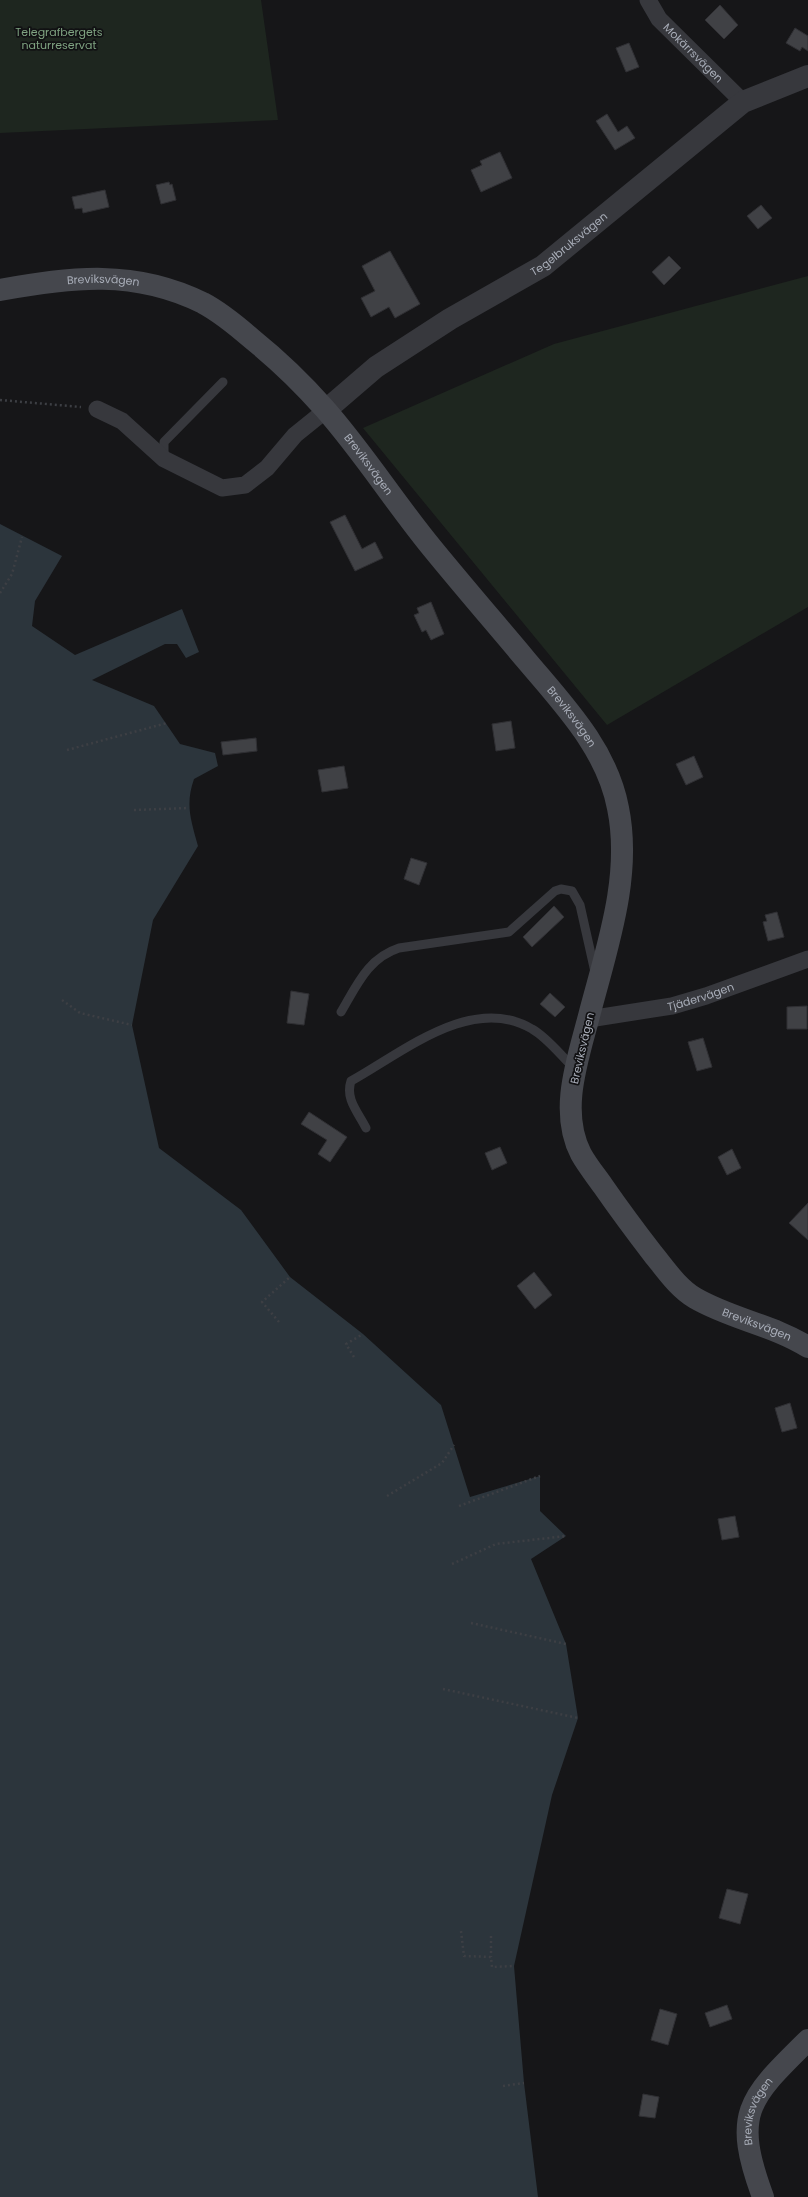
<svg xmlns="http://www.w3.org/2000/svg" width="808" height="2197" font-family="Poppins,sans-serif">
<rect width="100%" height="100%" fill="#161618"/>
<path fill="#1e261f" d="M0,0H261L278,120L0,133Z
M808,276V607L607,725L363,428L554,344Z"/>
<path fill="#2c353c" d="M0,524L62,556L35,601L32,626L75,655L182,609L199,652L186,658L177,644H165L92,680L154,706L180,744L215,753L218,766L194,779C185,805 191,820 198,846L153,920L132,1025L159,1148L241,1210L290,1277L363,1334L441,1405L470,1497L540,1476V1511L566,1536L531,1559L566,1644L578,1718L552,1795L514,1966L524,2083L538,2197H0Z"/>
<path fill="#404145" stroke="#303034" d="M720,5L738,25L724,39L705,20Z
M795,28L808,36V51L802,47L800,51L786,43Z
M629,43L639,67L626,72L616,48Z
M607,114L618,132L627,126L635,138L615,150L596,121Z
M500,152L512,178L481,192L471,170L482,165L480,161Z
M169,182L170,185L172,184L176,200L161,204L156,185Z
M105,190L109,207L83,213L82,208L75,209L72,197Z
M761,205L772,218L758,229L747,216Z
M390,251L420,304L395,318L389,307L371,317L361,298L375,291L362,266Z
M669,256L681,268L664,285L652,272Z
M345,515L362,549L375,542L383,558L355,571L330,522Z
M431,602L444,634L431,640L426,630L422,632L414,615L419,613L417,608Z
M511,721L515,748L496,751L492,724Z
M256,738L257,751L223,755L221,742Z
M694,756L703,777L686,785L676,764Z
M344,766L348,788L322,792L318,770Z
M411,858L427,863L419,885L404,879Z
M554,906L564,917L532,947L523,937Z
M777,912L784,937L768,941L763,922L767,921L765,915Z
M291,991L309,994L304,1025L287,1023Z
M550,993L565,1007L555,1017L540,1004Z
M807,1006V1029H787V1007Z
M703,1038L712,1067L697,1071L688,1042Z
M309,1112L347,1137L330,1162L318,1154L327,1140L301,1124Z
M500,1147L507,1163L492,1170L485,1153Z
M732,1149L741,1168L727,1175L718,1157Z
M808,1203V1240L789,1223Z
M534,1272L552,1295L535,1309L517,1286Z
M790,1403L797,1428L782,1432L775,1408Z
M735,1516L739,1537L722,1540L718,1519Z
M727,1889L748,1894L740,1924L719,1918Z
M727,2005L732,2019L710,2027L705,2013Z
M660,2009L677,2014L668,2045L651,2040Z
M643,2094L659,2097L655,2118L639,2116Z"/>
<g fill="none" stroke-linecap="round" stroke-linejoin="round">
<path stroke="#3d3f44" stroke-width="2.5" stroke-dasharray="2 3" stroke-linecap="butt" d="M0,400L81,407
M0,593L12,574L22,537
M67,750L167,723
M134,810L188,808
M62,1000L80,1013L132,1025
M279,1322L262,1302L290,1277
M354,1357L346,1344L363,1334
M387,1496L442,1463L454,1445
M459,1506L540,1476
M452,1564L496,1544L566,1536
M471,1623L566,1644
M443,1689L578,1718
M461,1931L464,1956L491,1957L492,1967L514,1966
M491,1936V1957
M503,2086L524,2083"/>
<path stroke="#37383d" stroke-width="9" d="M164,459V442L223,382
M341,1012C357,985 368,958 399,948L509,932L555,891L561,889L572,891L580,905L595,972
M366,1128C358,1112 345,1099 351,1081C402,1053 472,993 532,1029C548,1038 561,1056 575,1069"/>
<g stroke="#37383d" stroke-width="17">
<path id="s1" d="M648,0L659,19L743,102"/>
<path d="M97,409L122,421L164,459L222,488L245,485L267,468L295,435L326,410"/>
<path id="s2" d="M589,1019L672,1006L706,996L808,959"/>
</g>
<path stroke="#37383d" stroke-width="22" id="s3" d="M326,410L376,367L450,319L543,266L743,102L808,76"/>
<g stroke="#45474d" stroke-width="22">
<path id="s4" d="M0,290C72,277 134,269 203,303C220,312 237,326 252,339C278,360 302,383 324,408C363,452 395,503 432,548C463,586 495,623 526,660C563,704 607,749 618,808C632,876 607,947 590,1012C579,1056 558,1110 581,1154C587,1165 596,1176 603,1186C619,1209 636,1232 653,1254C666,1270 678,1288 695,1298C731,1319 773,1325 808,1347"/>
<path id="s5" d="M763,2197C732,2113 748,2099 808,2040"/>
</g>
</g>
<g text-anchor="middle" stroke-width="3.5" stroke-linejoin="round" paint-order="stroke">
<g font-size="11" fill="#7fa381" stroke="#111113">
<text x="59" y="36">Telegrafbergets<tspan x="59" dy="13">naturreservat</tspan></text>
</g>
<g font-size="11" fill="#a8adb8" stroke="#111113">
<text dy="4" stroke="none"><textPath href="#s1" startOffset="70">Mokärrsvägen</textPath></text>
<text dy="4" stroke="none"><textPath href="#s3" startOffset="295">Tegelbruksvägen</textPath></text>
<text dy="4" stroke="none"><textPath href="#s4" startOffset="104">Breviksvägen</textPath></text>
<text dy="4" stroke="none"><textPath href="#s4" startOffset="440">Breviksvägen</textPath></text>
<text dy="4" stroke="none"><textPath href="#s4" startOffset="764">Breviksvägen</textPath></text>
<text dy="4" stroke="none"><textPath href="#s2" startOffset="114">Tjädervägen</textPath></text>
<text transform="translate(582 1048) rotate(-77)" y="4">Breviksvägen</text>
<text dy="4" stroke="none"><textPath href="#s4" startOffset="1473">Breviksvägen</textPath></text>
<text dy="4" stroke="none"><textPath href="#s5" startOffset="90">Breviksvägen</textPath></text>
</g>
</g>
</svg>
